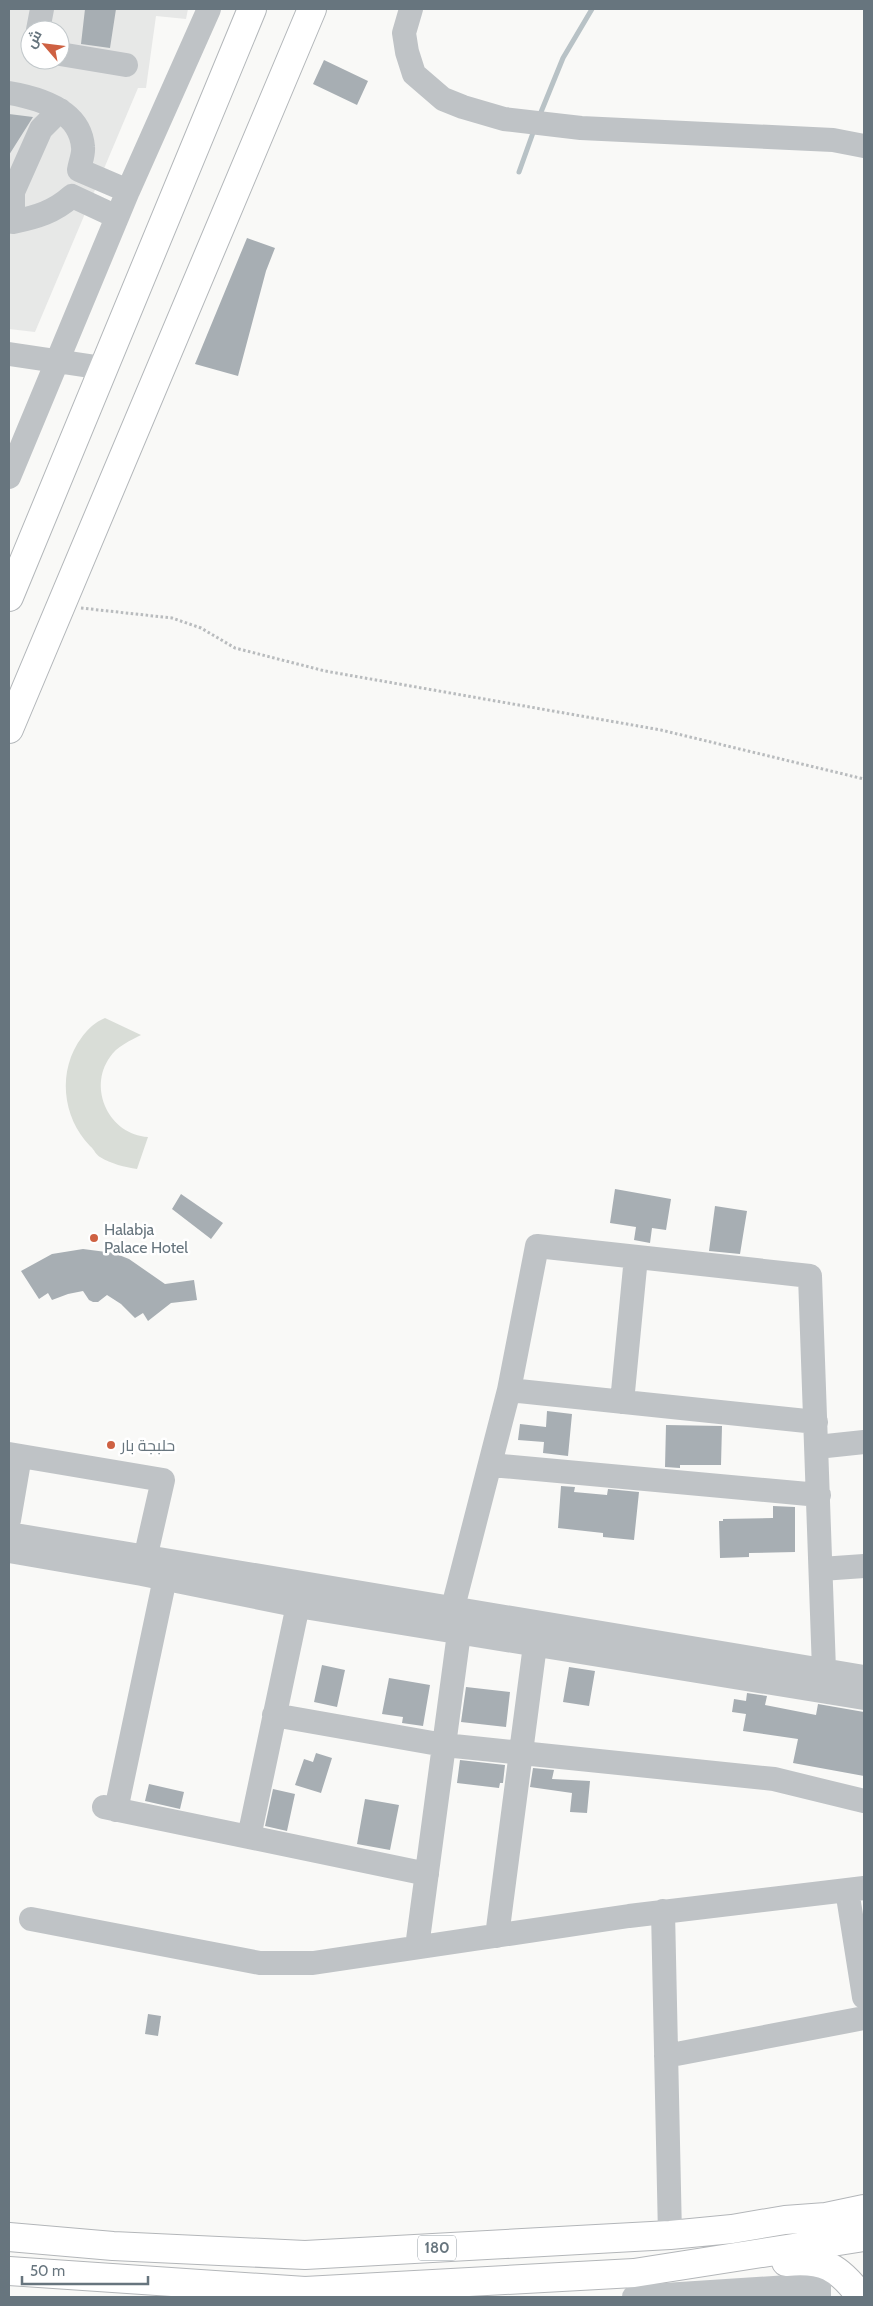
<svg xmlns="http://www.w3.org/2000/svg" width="873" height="2306" font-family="Cabin,Cairo,sans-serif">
<rect width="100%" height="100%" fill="#f9f9f7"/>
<path fill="#e7e8e7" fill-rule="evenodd" d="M9,9H188L186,19L156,16L146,88H138L35,332L9,329ZM30,30H60V60H30Z"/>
<path fill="#d9ddd7" d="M105,1018L141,1035C131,1040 116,1047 110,1057C87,1089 110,1135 148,1137L137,1169C125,1167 111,1164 100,1157C96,1155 94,1149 90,1146C62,1117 57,1070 82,1037C88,1029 95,1022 105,1018Z"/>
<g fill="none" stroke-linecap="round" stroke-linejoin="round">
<path stroke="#b8c2c6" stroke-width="5" d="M539,117L563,58L592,9
M519,172L534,130"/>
</g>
<path fill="#a7aeb3" d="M85,9H116L110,48L81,44Z
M324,60L368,81L357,105L313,84Z
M9,114L33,117L9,155Z
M247,238L275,248L266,271L238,376L195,364Z
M615,1189L671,1199L666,1230L652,1228L650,1243L634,1240L636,1227L610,1223Z
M181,1194L223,1223L211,1239L172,1209Z
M715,1206L747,1211L740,1254L709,1251Z
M83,1249L114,1253L129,1259L165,1284L194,1280L197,1300L171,1303L148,1321L143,1313L135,1318L121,1304L107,1295L98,1302H93L89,1300L83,1291L68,1294L52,1300L48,1293L39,1299L21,1271L52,1254Z
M547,1411L572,1414L568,1456L543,1453L544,1442L518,1440L520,1424L546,1427Z
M666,1425L722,1426L721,1465H680V1468L665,1467Z
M561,1486L575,1487L574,1492L607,1495L608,1489L639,1492L634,1540L603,1537V1533L558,1528Z
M773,1506L795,1507V1552L749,1553V1557L720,1558L719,1521H723V1519L773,1518Z
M322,1665L345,1670L337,1707L314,1702Z
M569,1667L595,1671L589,1706L563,1702Z
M389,1678L430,1685L423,1726L402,1723L403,1717L382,1714Z
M466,1687L510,1692L506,1727L461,1722Z
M747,1693L767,1696L765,1705L816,1715L818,1704L864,1712V1776L793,1763L798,1739L743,1731L746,1714L732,1712L734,1699L746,1701Z
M316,1753L332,1758L321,1793L295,1785L304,1759L313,1762Z
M460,1760L505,1765L503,1783H500L499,1788L457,1783Z
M533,1768L554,1770L552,1779L590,1781L587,1813L570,1812L572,1793L530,1787Z
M149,1784L184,1792L180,1809L145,1801Z
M273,1789L295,1794L287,1831L265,1826Z
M365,1799L399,1805L390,1850L357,1844Z
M148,2014L161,2016L158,2036L145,2034Z"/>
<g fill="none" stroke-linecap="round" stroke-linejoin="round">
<g stroke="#b3b7ba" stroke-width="30">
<path id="major" d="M9,597L252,9
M9,729L312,9"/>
</g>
<g stroke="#b3b6b9" stroke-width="30">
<path id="highway" d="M9,2237L113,2246L305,2255L670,2235L732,2229L785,2220L826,2217L864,2209
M786,2262C823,2258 839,2267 861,2297
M9,2271L305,2291L634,2273L864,2237"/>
</g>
<path stroke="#b9bcbe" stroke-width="3" stroke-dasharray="2.5 2.5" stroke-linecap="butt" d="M81,608L172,618L201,628L235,648L325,671L661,730L864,779"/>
<path stroke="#bfc3c6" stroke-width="24" d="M411,9L404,33L407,52L414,74L443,99L463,107L504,119L581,128L833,140L864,146
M38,30L42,9
M60,54L126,65
M9,93C39,98 80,110 83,147C84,154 80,163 79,170L128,191
M60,110L41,129L13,192V222C37,217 54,212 72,196L117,217
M9,354L103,368
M9,477L128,191L209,9
M509,1390L816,1422
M622,1402L636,1257
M817,1447L864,1442
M9,1454L163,1480L142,1572
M491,1465L819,1495
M9,1520L20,1456
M9,1534L864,1677
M9,1551L142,1574L310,1608L864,1698
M821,1569L864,1566
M453,1607L509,1390L537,1246L810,1276L824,1670
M274,1715L444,1745L774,1779L864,1801
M104,1807L427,1874
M116,1810L168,1564
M249,1837L298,1605
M847,1890L864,1997
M663,1911L670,2235
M31,1919L260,1963H313L629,1916L864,1888
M497,1936L535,1645
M417,1947L459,1633
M666,2056L864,2018
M634,2297L819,2285V2297"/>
<use href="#major" stroke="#fff" stroke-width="28"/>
<use href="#highway" stroke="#fff" stroke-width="28"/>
</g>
<g fill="#ce6142" stroke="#fff" stroke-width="2">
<circle cx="94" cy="1238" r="5"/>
<circle cx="111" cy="1445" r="5"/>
</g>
<g text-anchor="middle" stroke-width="5" stroke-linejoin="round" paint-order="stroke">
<rect fill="#fff" stroke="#959ea5" stroke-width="1" x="418" y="2235.5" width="38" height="25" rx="4"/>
<g font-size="15" font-weight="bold" fill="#67757e">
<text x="437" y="2253">180</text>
</g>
<g font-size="16" fill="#67757e" stroke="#fff" text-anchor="start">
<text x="104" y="1235">Halabja<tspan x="104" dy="18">Palace Hotel</tspan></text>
<text x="121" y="1451">حلبجة بار</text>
</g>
</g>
<rect width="873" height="2306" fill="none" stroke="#67757e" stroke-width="20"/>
<g transform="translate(45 45) rotate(298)"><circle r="24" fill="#ffffff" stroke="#c2c8cb"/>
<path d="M0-4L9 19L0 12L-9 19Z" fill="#ce6142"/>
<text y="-8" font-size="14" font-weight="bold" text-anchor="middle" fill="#67757e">ش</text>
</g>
<path d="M22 2276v8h126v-8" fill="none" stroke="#67757e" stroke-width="2.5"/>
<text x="30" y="2276" font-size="15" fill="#67757e" stroke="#ffffff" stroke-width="4" paint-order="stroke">50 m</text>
</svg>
